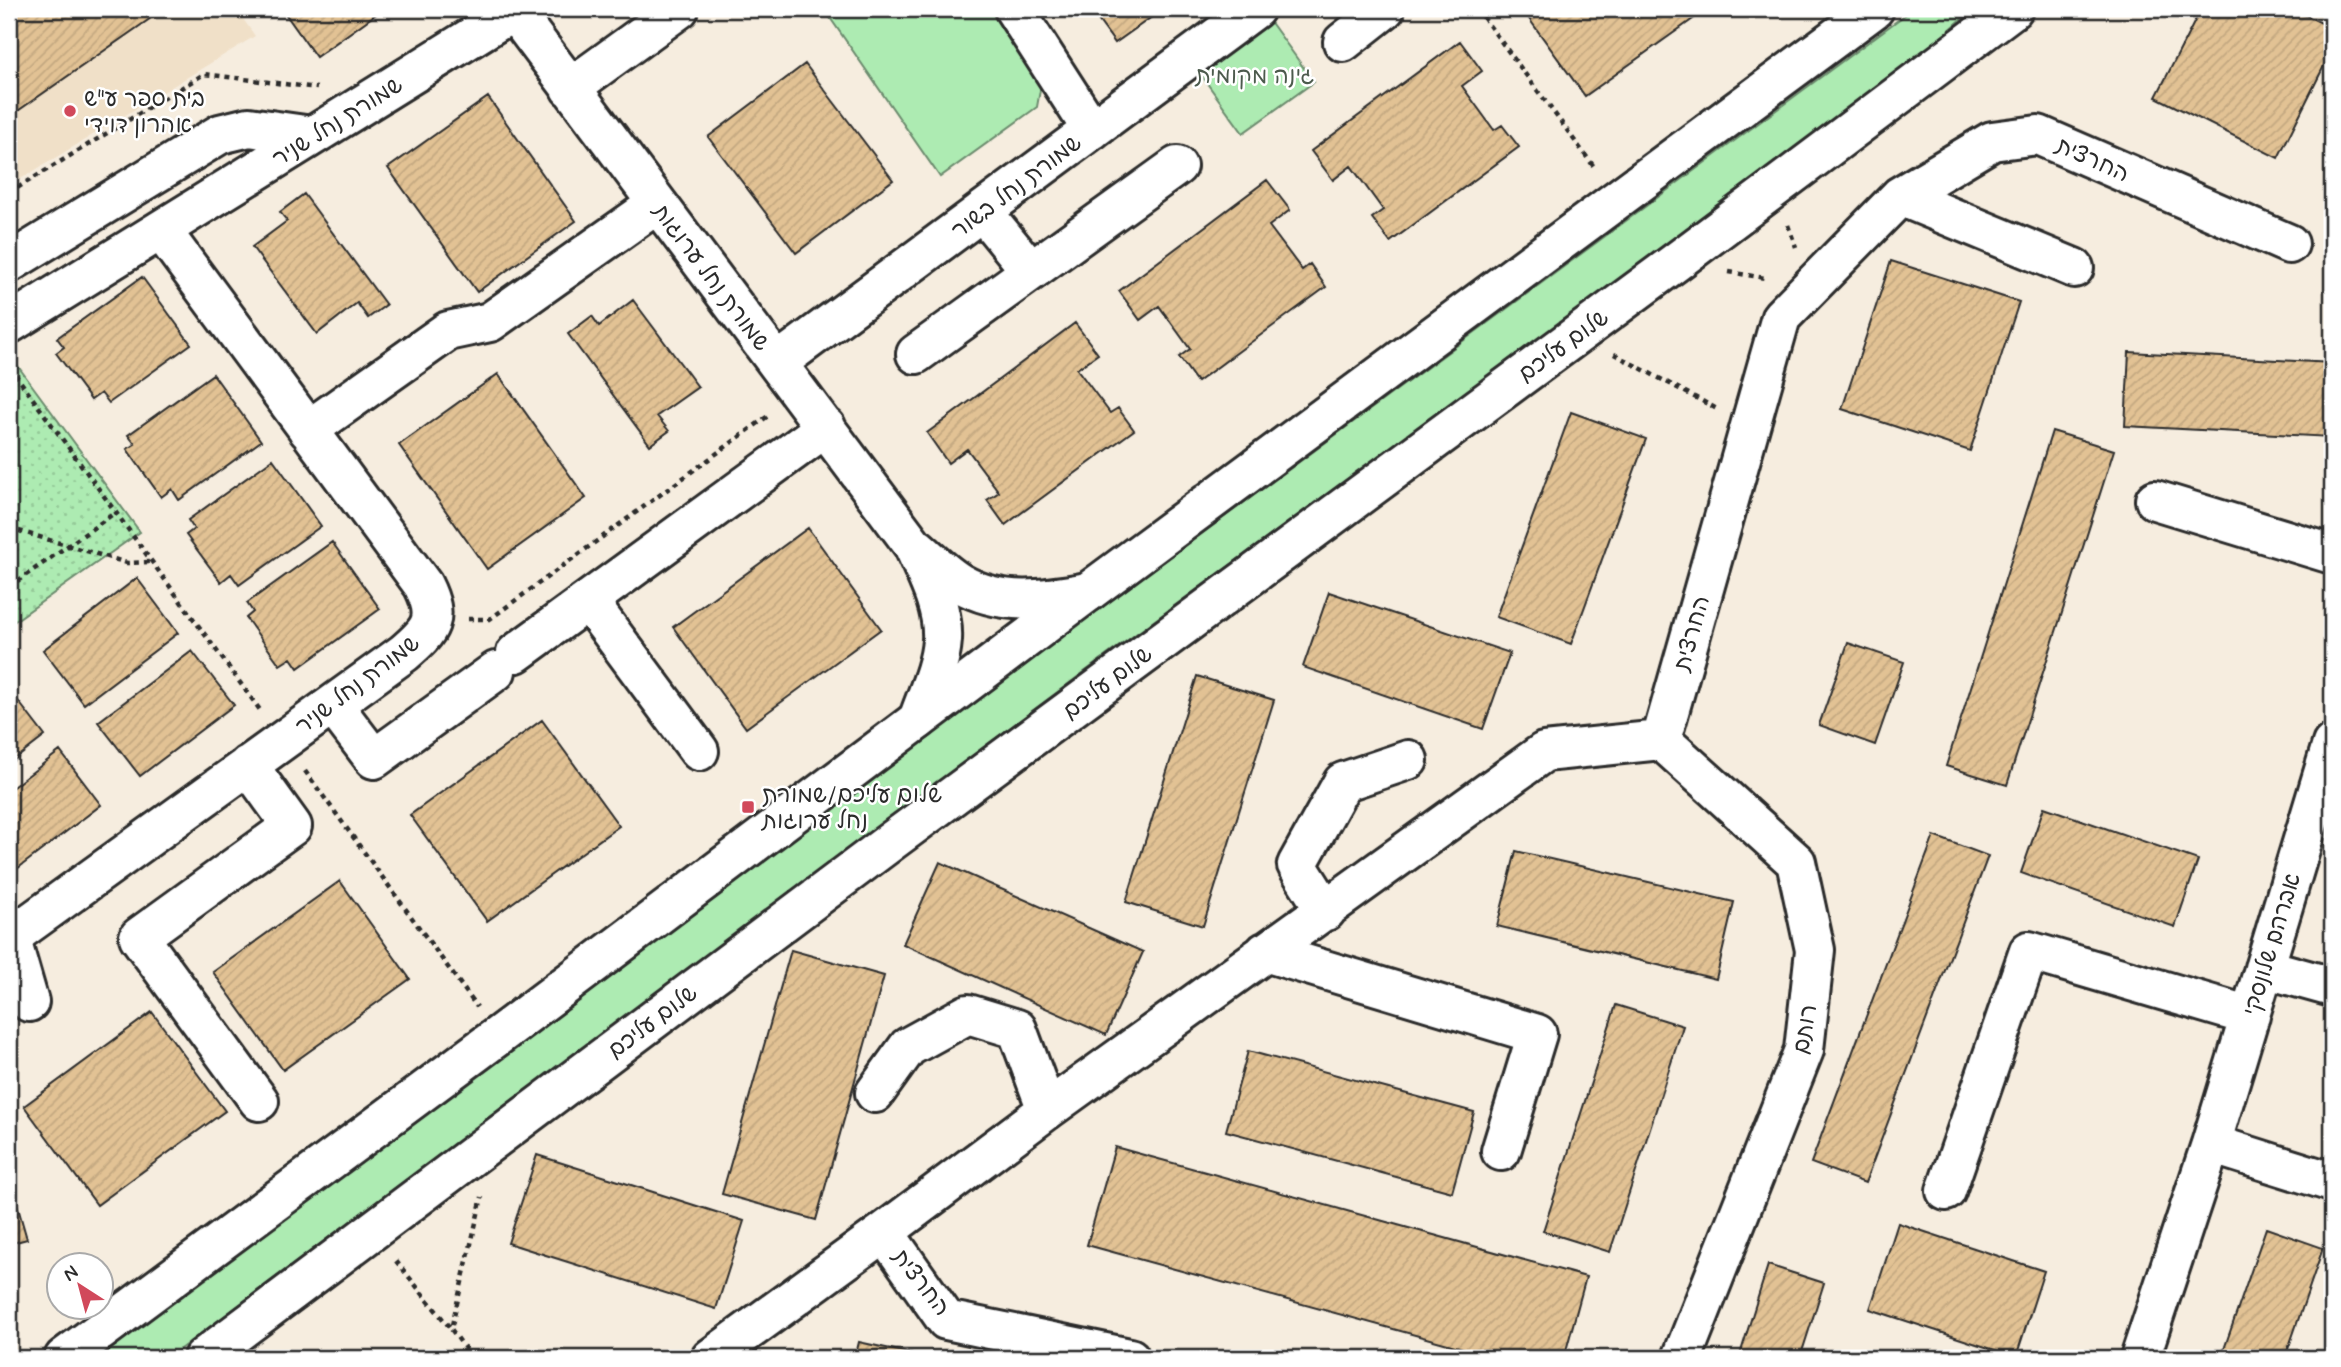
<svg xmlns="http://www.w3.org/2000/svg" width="2341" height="1367" font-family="Mynerve,'Playpen Sans Hebrew',sans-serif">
<defs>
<pattern id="park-dots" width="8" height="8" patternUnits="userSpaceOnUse" patternTransform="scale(1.75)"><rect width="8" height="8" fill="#adebb2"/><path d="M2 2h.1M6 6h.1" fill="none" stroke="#95ca99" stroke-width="1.8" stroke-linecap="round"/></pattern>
<pattern id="building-hatch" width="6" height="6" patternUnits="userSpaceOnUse" patternTransform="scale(1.75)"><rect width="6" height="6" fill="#e2c294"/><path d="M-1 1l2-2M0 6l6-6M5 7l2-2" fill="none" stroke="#c2a780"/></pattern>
</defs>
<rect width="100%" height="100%" fill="#f6eddf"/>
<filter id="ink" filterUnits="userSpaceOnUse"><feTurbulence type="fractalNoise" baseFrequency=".0143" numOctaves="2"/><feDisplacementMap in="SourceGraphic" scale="14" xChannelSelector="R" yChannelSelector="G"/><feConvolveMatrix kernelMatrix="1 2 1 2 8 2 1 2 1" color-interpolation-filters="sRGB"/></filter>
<g filter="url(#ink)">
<path fill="#f0e0c8" d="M9,9H236L255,36L9,186Z"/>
<path fill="#adebb2" stroke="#6c8b6e" stroke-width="2" d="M824,9H1009L1045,62L1037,107L940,177Z
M1913,9H1973L1928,49L1697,224L1103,658L168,1358H92L525,1041L1078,625Z
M1267,17L1314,82L1243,133L1196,68Z"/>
<path fill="url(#park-dots)" stroke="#6c8b6e" stroke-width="2" d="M9,354L140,532L9,625Z"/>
<path fill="url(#building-hatch)" stroke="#2b2b2b" stroke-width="2" d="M9,9H164L9,117Z
M282,9H383L316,57Z
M1090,9H1163L1115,43Z
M1522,9H1707L1585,96Z
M2201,9H2293L2332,28V50L2278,158L2156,97Z
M1460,41L1482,71L1462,86L1494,130L1502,125L1519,147L1390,242L1372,218L1383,210L1351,166L1333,180L1311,151Z
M805,64L893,180L796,253L708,137Z
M488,97L576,221L477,292L388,168Z
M1267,180L1290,210L1269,226L1302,270L1310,264L1326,287L1197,382L1179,357L1190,349L1159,306L1140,320L1119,291Z
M304,194L386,305L368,318L357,303L317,334L252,247L287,221L280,212Z
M1891,261L2019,302L1970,451L1842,409Z
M142,277L191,344L109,403L101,393L91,400L56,353L64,347L57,338Z
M633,300L698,387L657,416L669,431L650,445L568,334L592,316L599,326Z
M1075,323L1098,354L1077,369L1110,413L1118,408L1134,430L1005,525L987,500L999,492L967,449L948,463L927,433Z
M2129,352L2332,363V437L2125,426Z
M213,374L261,441L179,500L172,489L161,497L127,449L135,444L128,435Z
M498,374L586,498L487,569L399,445Z
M1571,412L1646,439L1571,644L1496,617Z
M2052,431L2114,450L2007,785L1946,766Z
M273,459L321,526L239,585L231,574L221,582L186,535L194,529L188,520Z
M808,528L881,629L746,728L673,627Z
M332,542L380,609L298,668L291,658L280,665L246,618L253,612L247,603Z
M137,578L178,633L84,704L43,650Z
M1329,592L1510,653L1483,729L1303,667Z
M1848,643L1904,662L1875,745L1819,725Z
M192,651L234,705L140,776L98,722Z
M1197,676L1274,700L1203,926L1126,902Z
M9,689L45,736L9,764Z
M542,720L619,826L487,921L410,815Z
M60,751L101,805L9,875V790Z
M2044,807L2198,860L2175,927L2021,873Z
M1934,836L1988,856L1865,1183L1811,1163Z
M1516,851L1734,902L1716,979L1497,926Z
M940,862L1143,952L1106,1035L903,944Z
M340,881L410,979L283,1070L213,972Z
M791,950L884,976L816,1220L722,1194Z
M1616,1005L1683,1026L1610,1252L1543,1231Z
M152,1012L225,1111L97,1205L24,1106Z
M1248,1051L1474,1112L1452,1192L1226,1131Z
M1115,1147L1586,1277L1564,1358H1499L1087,1245Z
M537,1155L744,1221L716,1309L508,1243Z
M9,1176L27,1239L9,1244Z
M1898,1223L2044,1271L2016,1357L1870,1309Z
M2266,1228L2323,1248L2285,1358H2221Z
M1768,1265L1824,1283L1800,1358H1739Z
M859,1342L931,1358H855Z"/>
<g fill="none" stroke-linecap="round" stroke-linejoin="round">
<g stroke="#2b2b2b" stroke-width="44">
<path id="minor" d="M512,9L913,545C926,575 944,607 942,640C940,668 927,694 918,720
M1014,9L1092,130
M1343,42L1385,9
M570,88L679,9
M1900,196L2074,268
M982,211L1031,271
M9,263L220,134L249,127L312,136
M9,324L514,11
M916,354L1177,166
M777,363L1255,9
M308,430L448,331L490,322L657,204
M2155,500L2332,554
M917,548C931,560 945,574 960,583C1002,607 1044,600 1088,592
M588,601L699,751
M516,653L826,427
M333,705L374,759L496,671
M1661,740L1796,862L1815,950L1804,1050L1682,1358
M248,765L292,826L139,937L259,1101
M1326,911L1297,865L1343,782L1408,760
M1265,952L1537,1034L1501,1151
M2264,968L2332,987
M29,1002L12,943L19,931L404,653C431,630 440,619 423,585L161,230
M875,1093L908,1047L968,1014L1017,1029L1047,1110
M2211,1144L2332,1182
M1946,1191L2029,951L2250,1016
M884,1232L946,1320L1130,1358
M711,1358L884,1232L1047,1110L1544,752L1661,740L1781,317L1900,196L1992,141L2038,135L2289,244
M2140,1358L2211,1144L2332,744"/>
</g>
<g stroke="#2b2b2b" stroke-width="44">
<path id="major" d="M64,1358L498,1036L1088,592L1874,9
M203,1358L893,840L1676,262L2013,9"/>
</g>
<path stroke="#2b2b2b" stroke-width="4.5" stroke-dasharray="5 5" stroke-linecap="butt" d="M1477,9L1595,168
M9,193L204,74L317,88
M1788,225L1796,247
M1729,272L1765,278
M1614,354L1717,409
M9,366L260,710
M9,528L127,563L151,562
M9,587L116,512
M468,619H490L768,416
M305,771L477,1007
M396,1261L451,1329
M472,1358L451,1329L482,1197"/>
<use href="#minor" stroke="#fff" stroke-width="38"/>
<use href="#major" stroke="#fff" stroke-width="38"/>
</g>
</g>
<g fill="#d1495b" stroke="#fff" stroke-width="2.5">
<circle cx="70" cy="111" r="7"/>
<rect x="741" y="800" width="14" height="14" rx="3.5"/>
</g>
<g text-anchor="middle" stroke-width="5" stroke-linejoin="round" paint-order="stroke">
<g font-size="23" fill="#4c5b4d" stroke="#fff">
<text x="1255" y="83">גינה מקומית</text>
</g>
<g font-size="23" fill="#2b2b2b" stroke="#fff" text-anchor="start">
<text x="84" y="106">בית ספר ע"ש<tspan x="84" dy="26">אהרון דוידי</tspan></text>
<text x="762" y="802">שלום עליכם/שמורת<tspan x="762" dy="26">נחל ערוגות</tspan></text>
</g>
<g font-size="23" fill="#2b2b2b" stroke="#fff">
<text transform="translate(337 121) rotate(-32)" y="8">שמורת נחל שניר</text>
<text transform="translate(2093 159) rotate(24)" y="8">החרצית</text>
<text transform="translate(1016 186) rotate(-37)" y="8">שמורת נחל בשור</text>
<text transform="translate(712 277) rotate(53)" y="8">שמורת נחל ערוגות</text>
<text transform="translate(1563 345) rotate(-36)" y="8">שלום עליכם</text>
<text transform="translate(1691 633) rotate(-74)" y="8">החרצית</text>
<text transform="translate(1107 682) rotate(-37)" y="8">שלום עליכם</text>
<text transform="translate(357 684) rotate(-37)" y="8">שמורת נחל שניר</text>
<text transform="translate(2271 944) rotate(-73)" y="8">אברהם שלונסקי</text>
<text transform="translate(652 1021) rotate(-37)" y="8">שלום עליכם</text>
<text transform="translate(1804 1029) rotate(-80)" y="8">רותם</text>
<text transform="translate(922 1282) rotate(52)" y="8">החרצית</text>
</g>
</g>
<rect width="2341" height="1367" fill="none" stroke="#fff" stroke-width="35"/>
<rect x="18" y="18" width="2306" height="1332" fill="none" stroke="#2b2b2b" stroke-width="2.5" filter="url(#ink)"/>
<g transform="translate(80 1286) rotate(324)"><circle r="33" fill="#ffffff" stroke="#aaaaaa" stroke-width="2"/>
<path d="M0-5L12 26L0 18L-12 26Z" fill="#d1495b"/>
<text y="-10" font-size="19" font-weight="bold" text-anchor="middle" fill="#2b2b2b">N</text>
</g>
</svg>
